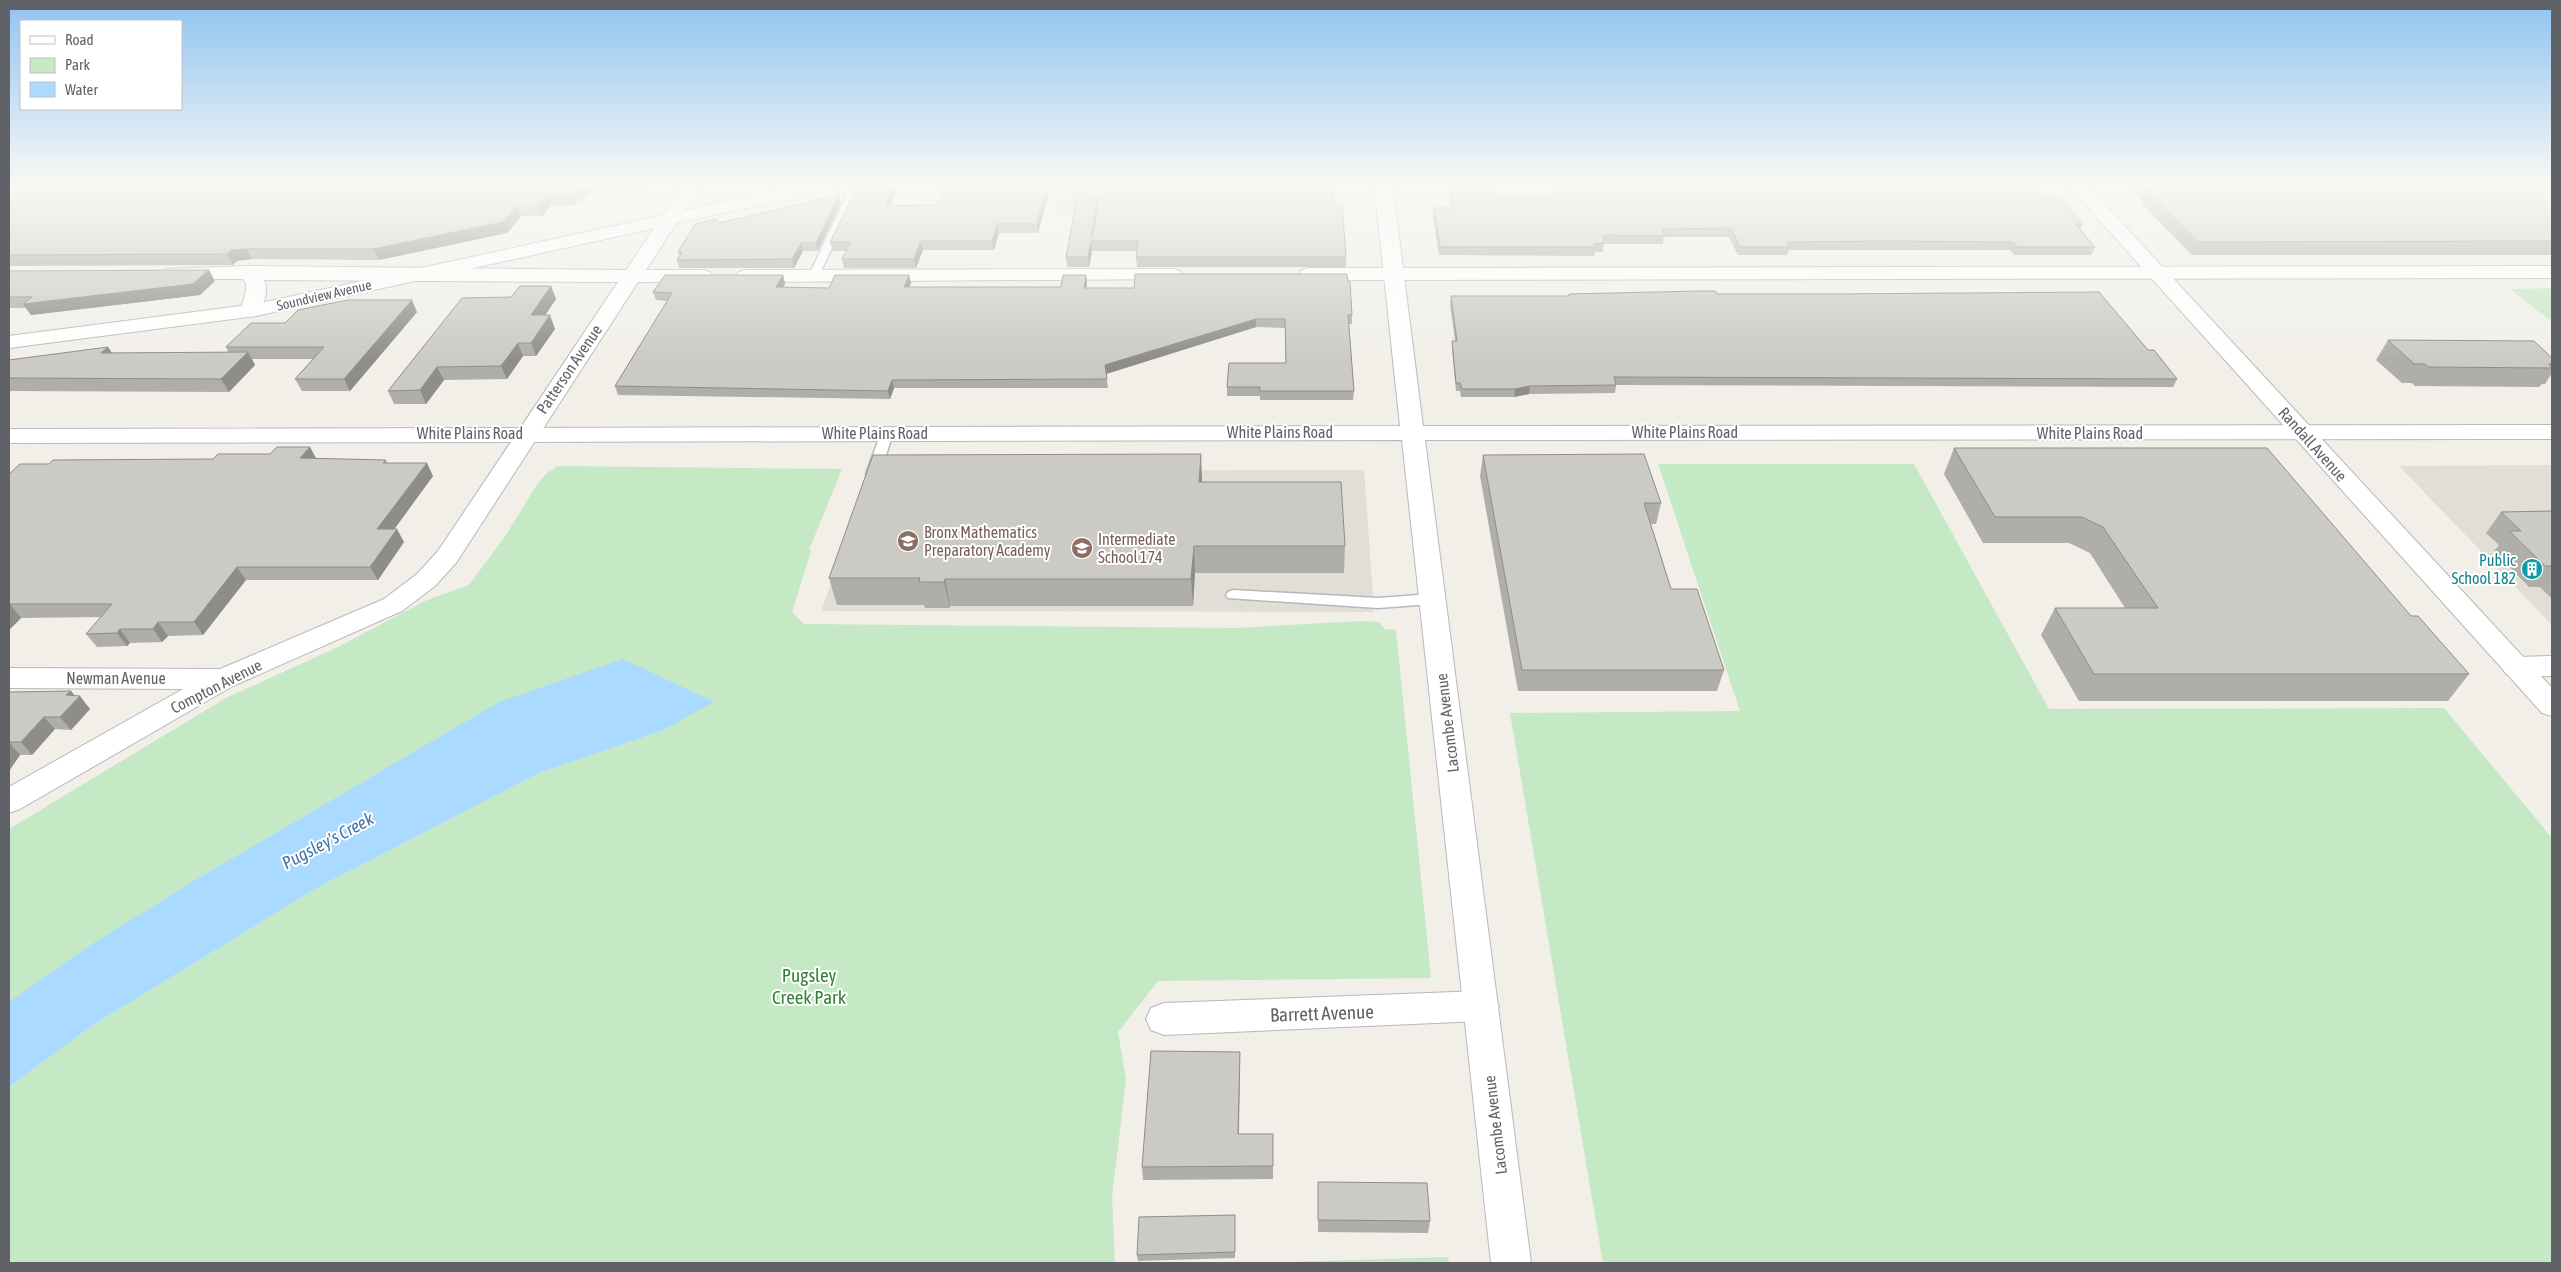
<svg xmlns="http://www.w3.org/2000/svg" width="2561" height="1272" font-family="'Asap Condensed',sans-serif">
<rect width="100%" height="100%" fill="#f1efe8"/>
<path fill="#e1ded6" d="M2552,465V625L2399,466Z
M1364,470L1374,612L821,611L871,471Z"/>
<path fill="#c5e8c5" d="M1063,182H1104L1096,213L1053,214Z
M2552,288V322L2510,289Z
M1658,464H1914L2049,709L2444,708L2552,838V1263H1603L1510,713L1740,711Z
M557,466L842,469L809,550L811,551L792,612L804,624L1235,628L1361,621L1379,622L1385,629L1396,630L1431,978L1158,981L1118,1032L1126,1079L1112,1197L1115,1263H9V1087L93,1025L315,889L539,773L661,731L499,702C334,801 166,892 9,1002V829L226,698L338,647L427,600L469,585L506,535L538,483L548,472L553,470Z
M1448,1257L1449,1263H1256Z"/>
<path fill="#aadaff" d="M623,659L714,702L661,731L539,773L315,889L93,1025L9,1087V1002L89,946L192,882L499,702Z"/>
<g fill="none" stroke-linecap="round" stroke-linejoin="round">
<g stroke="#b5b8bc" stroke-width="3">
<path id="service" d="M836,182H846L857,195L819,275L814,278L810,277L809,275L847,195Z
M887,429L893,433L880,474L873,478L868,477L866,474L881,433Z
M1233,590L1378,598L1432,594L1439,599L1432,604L1378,608L1228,598L1226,595L1228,592Z"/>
</g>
<g stroke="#b5b8bc" stroke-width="2">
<path id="minor" d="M685,182H703L646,270H703L710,272L713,276L710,280L703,282H638L456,563L435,586L402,611L233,686L20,809L9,813V787L183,689L9,688V668L220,669L384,599L417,574L438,551L618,282L264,280C269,290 264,306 257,315L250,317L243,315L240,311L246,292V283L243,279H174L167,277L164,273L167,269L247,266L626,270Z
M2552,266V278L1309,280L1302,278L1299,274L1302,270L1309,268Z
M1173,269L1180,271L1183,275L1180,279L746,282L739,280L736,276L739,272L746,270Z
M2552,656V676L2516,677L2506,674L2502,667L2506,660L2516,657Z
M1481,991L1493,995L1499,1006L1493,1017L1481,1021L1164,1035L1151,1030L1146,1019L1151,1008L1164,1003Z"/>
</g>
<g stroke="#b5b8bc" stroke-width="2">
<path id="tertiary" d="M2065,182H2084L2552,688V716L2542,713Z"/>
</g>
<g stroke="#b6babf" stroke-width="2">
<path id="secondary" d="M816,182H850L847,186L841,187L256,316L9,348V336L256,304Z
M1374,182H1392L1423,426L2552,425V439L1425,440L1531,1263H1491L1402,440L9,443V429L1400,426Z"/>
</g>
<use href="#service" fill="#fff" fill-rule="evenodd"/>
<use href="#minor" fill="#fff" fill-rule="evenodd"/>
<use href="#tertiary" fill="#fff" fill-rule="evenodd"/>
<use href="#secondary" fill="#fff" fill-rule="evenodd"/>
</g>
<path fill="#afaea9" d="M30,182H651L648,186H594L582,201L577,202L574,205H551L542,216H521L507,233L379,260L252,259L237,261L233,265L9,266V268V196Z
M946,182H1052L1038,233H999L994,250H923L916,268H844L842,259L846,251H833L830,242L896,191L890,206L937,205Z
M1457,182H1489V185L1496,195L1558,196L1554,182H1862L1864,183L2009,189L2037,196L2083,224L2080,230L2095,247L2091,255H2014L2010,250H1789L1787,255H1738L1729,237H1664L1663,244H1604L1603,252H1595L1594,256L1439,255L1433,217L1434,208H1452L1448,193L1449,185H1457Z
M2125,182H2552V255H2192L2142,204L2143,201Z
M1097,198L1098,202L1334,206L1346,257V267H1137L1136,257L1137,251H1092L1089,267H1067L1066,257Z
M841,203L818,251H803L794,268H679L677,260L679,256L678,252L719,223Z
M9,271L215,281L200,295L31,315L26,308H9Z
M783,275L785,284L783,287L829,288L909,275L911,283L909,287H1061L1086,275L1087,283L1086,288L1352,315V324H1349L1354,391L1353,400H1260V396H1227V387L1286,363L1285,328L1256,327L1106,374L1108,388H894L890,399L618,395L615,386L667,301L656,300L653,292Z
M551,286L556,299L545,315L555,329L536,356H523L507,379L444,380L426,404H394L388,391L511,297Z
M1569,294H1717L2148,350L2177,379L2173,387L1616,385L1615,393L1529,394L1514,397H1461L1460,391H1456L1452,349V341H1455L1450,304L1451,296H1568Z
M417,312L350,391H302L295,379L313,359H252L255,365L229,392L9,391V360L108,347L112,353L228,352L226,347L285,323Z
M2388,340L2552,358V373L2545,384H2542L2539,387L2415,386L2412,383H2402L2376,360Z
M310,447L316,459L386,460L387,463L433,476L394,529L404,542L378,580H246L203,635L168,636L162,642L130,643L127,646L97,647L86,634L101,617L21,618L10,629H9V474L49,464L213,459L270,454Z
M1954,448L2411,616L2469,674L2448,701H2079L2041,635L2055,608H2125L2090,553L2069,543H1983L1944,474Z
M1483,455L1661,503L1656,524H1651L1671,589L1724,670L1717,691H1518L1480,476Z
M1202,482L1345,546L1344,573H1195L1193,606H950V608H925L924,605H837L829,578Z
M2552,511V599L2540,587H2529L2494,551L2499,545L2486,533L2501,512Z
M71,691L75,696L90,709L71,730L55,729L32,755H20L9,771V692Z
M1240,1052V1065L1239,1134H1273V1179L1143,1180L1142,1167Z
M1318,1182L1430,1221L1428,1233L1318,1232Z
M1235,1215V1258L1138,1261L1137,1255Z"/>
<path fill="#8f8d8a" d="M585,182H592L594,186L582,201L578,191Z
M647,182H651L648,186Z
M894,182L896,191L887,215L885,206Z
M1048,182H1052L1038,233L1037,224Z
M573,191L577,202L574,205L570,195Z
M547,195L551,205L542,216L538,206Z
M839,195L841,203L818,251L816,243Z
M516,206L521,216L507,233L379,260L373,249Z
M997,224L999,233L994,250L992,241Z
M921,241L923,250L916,268L914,259Z
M1091,241L1092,251L1089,267L1088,257Z
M801,243L803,251L794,268L792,259Z
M246,249L252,259L237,261L233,265L227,254L231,250Z
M209,270L215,281L200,295L31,315L23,304Z
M783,275L785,284L778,296L776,287Z
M909,275L911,283L906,296L904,287Z
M1086,275L1087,283L1085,296L1084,288Z
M551,286L556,299L536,329L531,315Z
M412,300L417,312L350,391L344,379Z
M550,315L555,329L536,356L531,343Z
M1256,319V327L1106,374L1105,365Z
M518,343L523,356L507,379L501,366Z
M108,347L116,360L101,353Z
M248,352L255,365L229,392L221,379Z
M437,367L444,380L426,404L420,390Z
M892,380L894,388L890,399L888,391Z
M1530,386L1529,394L1514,397L1515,389Z
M310,447L317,460L300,458Z
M1201,454L1202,480L1200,509L1199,482Z
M427,463L433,476L385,542L377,529Z
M397,529L404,542L378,580L370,567Z
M1194,546L1195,573L1193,606L1191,579Z
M237,567L246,580L203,635L194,622Z
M945,579L950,606V608L944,582Z
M10,604L21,618L10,629L9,627V606Z
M158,622L168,636L162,642L153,629Z
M120,629L130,643L127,646L117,633Z
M71,691L77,699L80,696L90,709L71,730L60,717L66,695Z
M44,717L55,729L32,755L21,742Z
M9,742L20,755L9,771Z
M1240,1052V1065L1238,1147V1134Z"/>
<path fill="#cccac5" stroke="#8f8d8a" d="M30,182H585L578,191H573L570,195H547L538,206H516L503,222L373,249H246L231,250L227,254L9,255V196Z
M894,182L885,206L937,205L946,182H1048L1037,224H997L992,241H921L914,259H842L851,242H830L855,191Z
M1102,182H1333L1334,206H1342L1346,257H1136L1138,241H1091L1088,257H1066L1078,194L1097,198L1092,237Z
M1459,182H1489V185H1494L1496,195L1562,196L1557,182H1862L1864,183L1867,182H2003L2009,189H2030L2037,196H2059L2083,224H2075L2095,247H2017L2013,242L1885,241L1787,242L1790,247H1740L1731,228L1662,229L1665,236L1603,235L1604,243L1594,244L1596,247H1440L1434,208H1454L1449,185H1460Z
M2143,182H2552V241L2198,242L2148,192H2152Z
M839,195L816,243H801L792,259L677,260L682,252H678L695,224L716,219L719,223Z
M209,270L193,284L23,304L32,297H9V271Z
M1135,274H1347L1348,282H1350L1352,315H1348L1354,391H1260V387H1227L1229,363H1286L1285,319H1256L1105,365L1107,379L892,380L888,391L615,386L672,293L653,292L665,275H783L776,287L829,288L835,275H909L904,287H1061L1063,275H1086L1084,288H1134Z
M520,286H551L531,315H550L531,343H518L501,366L437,367L420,390L388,391L462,298L511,297Z
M1698,291H1715L1717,294H1828L2099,292L2148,350H2154L2177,379L1614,377L1616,385L1530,386L1515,389H1462L1460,383H1456L1452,341H1457L1451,296H1569V294Z
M348,300H412L344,379H295L324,347H226L251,323H285L298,310Z
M2388,340L2534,341L2552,358V364H2549L2552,368L2428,367L2425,364H2414Z
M108,347L101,353L248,352L221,379L9,378V360Z
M277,447H310L300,458L386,460L383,463H427L377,529H397L370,567H237L194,622H158L153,629H120L117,633L86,634L112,604H10L9,606V474L20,464H49L53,460L213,459L218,454H270Z
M1954,448H2267L2411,616H2418L2469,674H2094L2055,608H2158L2103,527L2082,517H1995Z
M1201,454L1199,482H1341L1345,546H1194L1191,579H945L944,582H919L920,578H829L873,455Z
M1644,454L1661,503H1644L1671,589H1697L1724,670H1522L1483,455Z
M2552,511V566H2545L2509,531H2521L2501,512Z
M71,691L66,695L80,696L60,717H44L21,742H9V692Z
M1151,1051L1240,1052L1238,1134H1273V1166L1142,1167Z
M1318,1182L1427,1183L1430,1221L1318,1220Z
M1235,1215V1252L1137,1255L1139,1217Z"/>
<linearGradient id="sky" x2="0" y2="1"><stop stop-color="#8fc3f1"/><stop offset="0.51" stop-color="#f9f8f5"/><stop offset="1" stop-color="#f9f8f5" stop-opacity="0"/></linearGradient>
<rect width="2561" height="360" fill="url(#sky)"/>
<defs>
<g id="school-disc" transform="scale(1.125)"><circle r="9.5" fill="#8d6e63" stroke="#fff"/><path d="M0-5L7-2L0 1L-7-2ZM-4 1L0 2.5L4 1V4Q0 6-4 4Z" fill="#fff"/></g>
<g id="building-disc" transform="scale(1.125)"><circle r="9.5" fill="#0f9aa8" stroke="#fff"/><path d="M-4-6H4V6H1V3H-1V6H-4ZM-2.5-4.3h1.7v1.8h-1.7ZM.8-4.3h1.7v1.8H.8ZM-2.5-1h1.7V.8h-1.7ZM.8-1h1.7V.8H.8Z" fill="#fff"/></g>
</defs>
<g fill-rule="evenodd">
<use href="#school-disc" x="908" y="541"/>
<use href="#school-disc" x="1082" y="548"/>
<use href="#building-disc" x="2532" y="569"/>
</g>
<g text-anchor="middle" stroke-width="4" stroke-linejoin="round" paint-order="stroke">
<g font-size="14" fill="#5f6368" stroke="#fff">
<text transform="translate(324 295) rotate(-13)" y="5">Soundview Avenue</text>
</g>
<g font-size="16" fill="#5f6368" stroke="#fff">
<text transform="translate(569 369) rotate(-56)" y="6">Patterson Avenue</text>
<text x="1280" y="438">White Plains Road</text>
<text x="1685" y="438">White Plains Road</text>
<text x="470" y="439">White Plains Road</text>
<text x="875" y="439">White Plains Road</text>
<text x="2090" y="439">White Plains Road</text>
<text transform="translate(2313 444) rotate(48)" y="6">Randall Avenue</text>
<text x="116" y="684">Newman Avenue</text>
<text transform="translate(216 686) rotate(-27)" y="6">Compton Avenue</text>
<text transform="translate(1447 723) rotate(-97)" y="6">Lacombe Avenue</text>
<text transform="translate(1495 1125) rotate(-97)" y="6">Lacombe Avenue</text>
</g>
<g font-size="16" fill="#785e54" stroke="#fff" text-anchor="start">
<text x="924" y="538">Bronx Mathematics<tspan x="924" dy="18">Preparatory Academy</tspan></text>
<text x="1098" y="545">Intermediate<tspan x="1098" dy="18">School 174</tspan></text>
</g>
<g font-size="16" fill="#0d838f" stroke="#fff" text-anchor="end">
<text x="2516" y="566">Public<tspan x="2516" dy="18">School 182</tspan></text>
</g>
<g font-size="18" font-style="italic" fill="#4174aa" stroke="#fff">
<text transform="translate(328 841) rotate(-28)" y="6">Pugsley's Creek</text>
</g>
<g font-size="19" fill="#348238" stroke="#fff">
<text x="809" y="982">Pugsley<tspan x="809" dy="22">Creek Park</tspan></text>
</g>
<g font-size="19" fill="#5f6368" stroke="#fff">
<text transform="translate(1322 1013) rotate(-2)" y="7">Barrett Avenue</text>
</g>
</g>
<rect width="2561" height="1272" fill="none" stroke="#5f6368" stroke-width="20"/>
<rect x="20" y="20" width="162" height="90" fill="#ffffff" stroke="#bfc1c3"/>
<rect x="30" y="36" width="25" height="8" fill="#ffffff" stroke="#bfc1c3"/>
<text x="65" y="45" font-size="15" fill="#5f6368">Road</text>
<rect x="30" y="58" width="25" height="15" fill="#c5e8c5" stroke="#bfc1c3"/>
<text x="65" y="70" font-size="15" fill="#5f6368">Park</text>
<rect x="30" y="82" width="25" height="15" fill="#aadaff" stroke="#bfc1c3"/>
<text x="65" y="95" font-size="15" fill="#5f6368">Water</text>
</svg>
